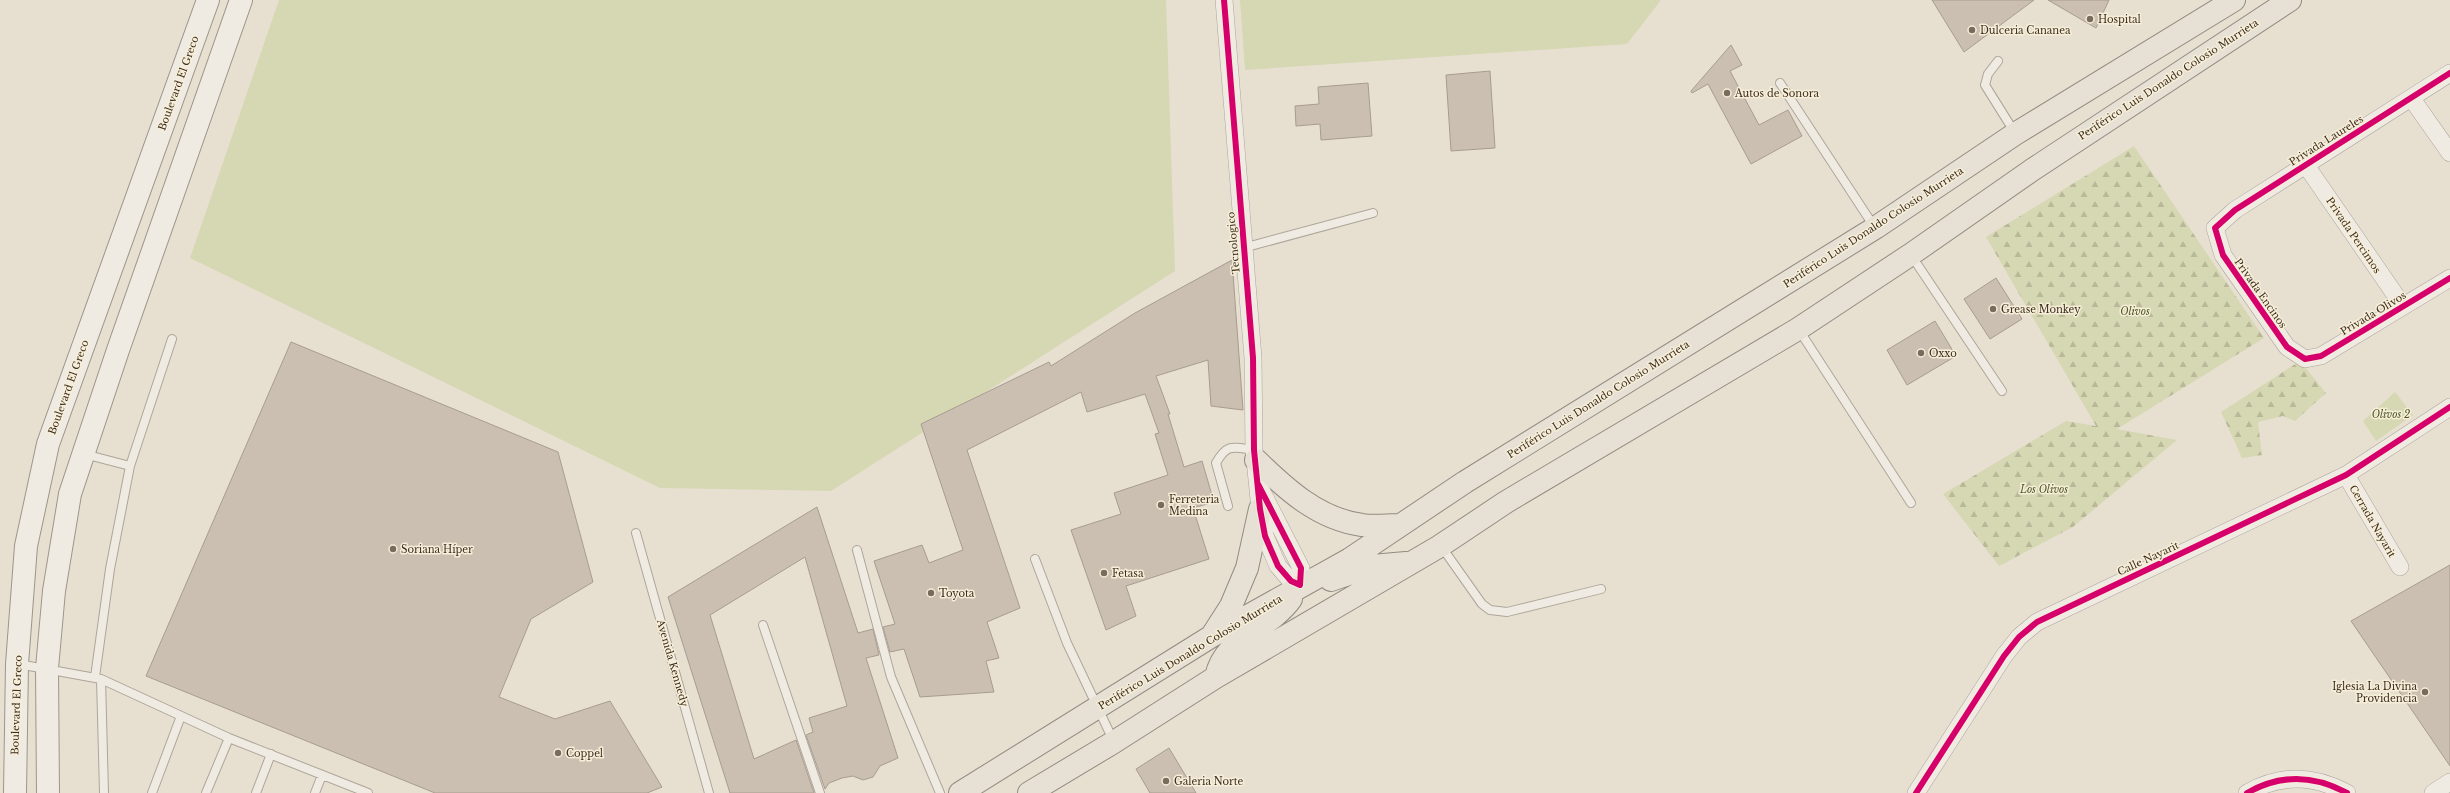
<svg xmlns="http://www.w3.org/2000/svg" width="2450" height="793" font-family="'Libre Baskerville',serif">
<defs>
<pattern id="forest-firs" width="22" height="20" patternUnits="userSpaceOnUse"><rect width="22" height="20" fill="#d6d7b3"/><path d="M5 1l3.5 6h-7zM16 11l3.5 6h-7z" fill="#b9b99a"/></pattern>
</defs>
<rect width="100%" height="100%" fill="#e7e0d1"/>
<path fill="#d6d7b3" d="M279,0H1166L1175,271L831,491L660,488L190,258Z
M1240,0H1661L1627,44L1245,70Z
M2395,392L2413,415L2376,441L2363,421Z"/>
<path fill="url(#forest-firs)" d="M2134,146L2264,338L2117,429L2177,440L2073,527L1999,566L1943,494L2066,421L2096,426L1986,237Z
M2300,361L2326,393L2295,421L2283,416L2258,422L2262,455L2242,458L2221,412Z"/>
<path fill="#cbbfb2" stroke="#a89c90" d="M1932,0H2034L1964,52Z
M2048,0H2109L2096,28Z
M1731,45L1742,65L1730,71L1759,125L1788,110L1802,136L1751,164L1708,84L1692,93L1691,91Z
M1490,71L1495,148L1451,151L1446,75Z
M1368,83L1372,136L1321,140L1320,124L1296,126L1295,106L1319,104L1318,87Z
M1232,260L1243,410L1211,406L1208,360L1156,376L1170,414H1168L1184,467L1202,461L1214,502L1193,508L1209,559L1126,586L1136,616L1106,630L1071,530L1121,514L1114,493L1168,475L1155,434L1159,433L1145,394L1087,412L1081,392L967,450L1020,608L987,622L999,658L986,661L994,692L920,697L904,649L890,652L883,627L895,624L874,561L922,545L929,563L963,550L921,424L1049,362L1051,366L1135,313Z
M1996,278L2022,319L1990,339L1964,299Z
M1935,321L1956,356L1907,385L1887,350Z
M291,342L558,452L593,582L531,619L499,697L555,719L610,701L662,787L647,793H435L146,676Z
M817,507L858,633L873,629L879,655L866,658L898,758L880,766L873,777L863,780L853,776L842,778L829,783L825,789L806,735L813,732L809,718L847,706L805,557L710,615L754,759L796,740L814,793H730L668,597Z
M2450,565V766L2351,621Z
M1169,748L1196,793H1150L1136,769Z"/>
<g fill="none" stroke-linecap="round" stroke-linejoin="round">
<g stroke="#ada599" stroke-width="10">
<path id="lane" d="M1998,61L1988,74L1985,85L2015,133
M1780,83L1875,228
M1243,248L1373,213
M1911,255L2002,391
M1799,330L1911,503
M84,454L130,466
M1228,506L1216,463C1227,443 1233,447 1254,450
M636,533L709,793
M1441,546L1482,604L1490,610L1507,612L1601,589
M857,550L891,677L940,793
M1035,559L1067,643L1114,742
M763,625L820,793
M18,664L101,679L229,738L368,793
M95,677L110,569L130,466L172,339
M101,679L104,793
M152,793L181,716
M206,793L229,738
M256,793L271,754
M315,793L322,775"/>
</g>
<g stroke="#ada599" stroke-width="18">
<path id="street" d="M1224,0L1253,358L1254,450L1260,509L1265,536L1278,566L1291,581L1300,585L1301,568L1258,484
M2450,73L2235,210L2215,228L2223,255L2287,347L2305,359L2321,356L2450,278
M2412,99L2450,153
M2305,164L2403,306
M2346,475L2400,567
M1916,793L2004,656L2019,637L2037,622L2346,475L2450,407
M2247,793C2280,774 2314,775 2347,793
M2433,793L2450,782"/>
</g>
<g stroke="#9c958a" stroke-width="24">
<path id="secondary" d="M15,793L17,664L26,546L48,444L208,0
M48,793L47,668L54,591L70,494L118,350L241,0"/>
</g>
<g stroke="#928b80" stroke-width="24">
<path id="primary" d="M1256,460C1286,489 1318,519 1362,525C1374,527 1387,525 1399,525
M1331,580L1372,566L1406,563
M1213,634L1231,606L1247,568L1260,509
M1216,677C1224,637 1269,630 1291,599
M960,793L1212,636L1350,559L1465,482L1875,228L2015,134L2234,0
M1029,793L1114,742L1216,677L1440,546L1506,502L1798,329L1910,255L2032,170L2290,0"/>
</g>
<use href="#lane" stroke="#efebe3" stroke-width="8"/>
<use href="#street" stroke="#efebe3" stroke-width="17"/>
<use href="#secondary" stroke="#efebe3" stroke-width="22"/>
<use href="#primary" stroke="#e6e1d4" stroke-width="22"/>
<g stroke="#f7eed8" stroke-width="8">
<path id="cycleway" d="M1224,0L1253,358L1254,450L1260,509L1265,536L1278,566L1291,581L1300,585L1301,568L1258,484
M2450,73L2235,210L2215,228L2223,255L2287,347L2305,359L2321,356L2450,278
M1916,793L2004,656L2019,637L2037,622L2346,475L2450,407
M2247,793C2280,774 2314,775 2347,793"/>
</g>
<use href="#cycleway" stroke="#d6006c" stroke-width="6"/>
</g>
<g fill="#786c5e" stroke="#f7eed8" stroke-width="1.5">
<circle cx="2090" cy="19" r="4"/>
<circle cx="1972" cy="30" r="4"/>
<circle cx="1727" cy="93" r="4"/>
<circle cx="1993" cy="309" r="4"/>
<circle cx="1921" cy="353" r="4"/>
<circle cx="1161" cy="505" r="4"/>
<circle cx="393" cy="549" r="4"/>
<circle cx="1104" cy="573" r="4"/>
<circle cx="931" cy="593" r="4"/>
<circle cx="2425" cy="692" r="4"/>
<circle cx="558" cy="753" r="4"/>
<circle cx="1166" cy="781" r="4"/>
</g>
<g text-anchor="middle" stroke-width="3" stroke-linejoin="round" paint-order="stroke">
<g font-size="10" fill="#3d2e20" stroke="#f7eed8" text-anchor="start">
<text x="2098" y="23">Hospital</text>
<text x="1980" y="34">Dulceria Cananea</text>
<text x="1735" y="97">Autos de Sonora</text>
<text x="2001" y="313">Grease Monkey</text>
<text x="1929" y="357">Oxxo</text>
<text x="1169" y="503">Ferreteria<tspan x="1169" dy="12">Medina</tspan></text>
<text x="401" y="553">Soriana Híper</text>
<text x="1112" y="577">Fetasa</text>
<text x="939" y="597">Toyota</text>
<text x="2417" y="690" text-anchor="end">Iglesia La Divina<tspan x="2417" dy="12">Providencia</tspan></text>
<text x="566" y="757">Coppel</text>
<text x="1174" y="785">Galeria Norte</text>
</g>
<g font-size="10" fill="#3d2e20" stroke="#f7eed8">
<text transform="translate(2168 79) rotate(-33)" y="4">Periférico Luis Donaldo Colosio Murrieta</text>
<text transform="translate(178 83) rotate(-70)" y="4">Boulevard El Greco</text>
<text transform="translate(2326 140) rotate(-32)" y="4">Privada Laureles</text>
<text transform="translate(1873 227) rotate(-33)" y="4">Periférico Luis Donaldo Colosio Murrieta</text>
<text transform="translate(2354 235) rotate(56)" y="4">Privada Percimos</text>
<text transform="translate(1233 243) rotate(-95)" y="4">Tecnologico</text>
<text transform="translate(2261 293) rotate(55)" y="4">Privada Encinos</text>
<text transform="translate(2373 313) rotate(-31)" y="4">Privada Olivos</text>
<text transform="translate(68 387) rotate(-70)" y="4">Boulevard El Greco</text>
<text transform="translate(1598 399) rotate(-32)" y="4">Periférico Luis Donaldo Colosio Murrieta</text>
<text transform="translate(2373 521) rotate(60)" y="4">Cerrada Nayarit</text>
<text transform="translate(2148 558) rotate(-25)" y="4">Calle Nayarit</text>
<text transform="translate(1190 652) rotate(-31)" y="4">Periférico Luis Donaldo Colosio Murrieta</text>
<text transform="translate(673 663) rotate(74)" y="4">Avenida Kennedy</text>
<text transform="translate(16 705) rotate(-88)" y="4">Boulevard El Greco</text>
</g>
<g font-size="10" font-style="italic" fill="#4d5a26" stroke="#f7eed8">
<text x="2135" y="315">Olivos</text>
<text x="2391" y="418">Olivos 2</text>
<text x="2044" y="493">Los Olivos</text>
</g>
</g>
</svg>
